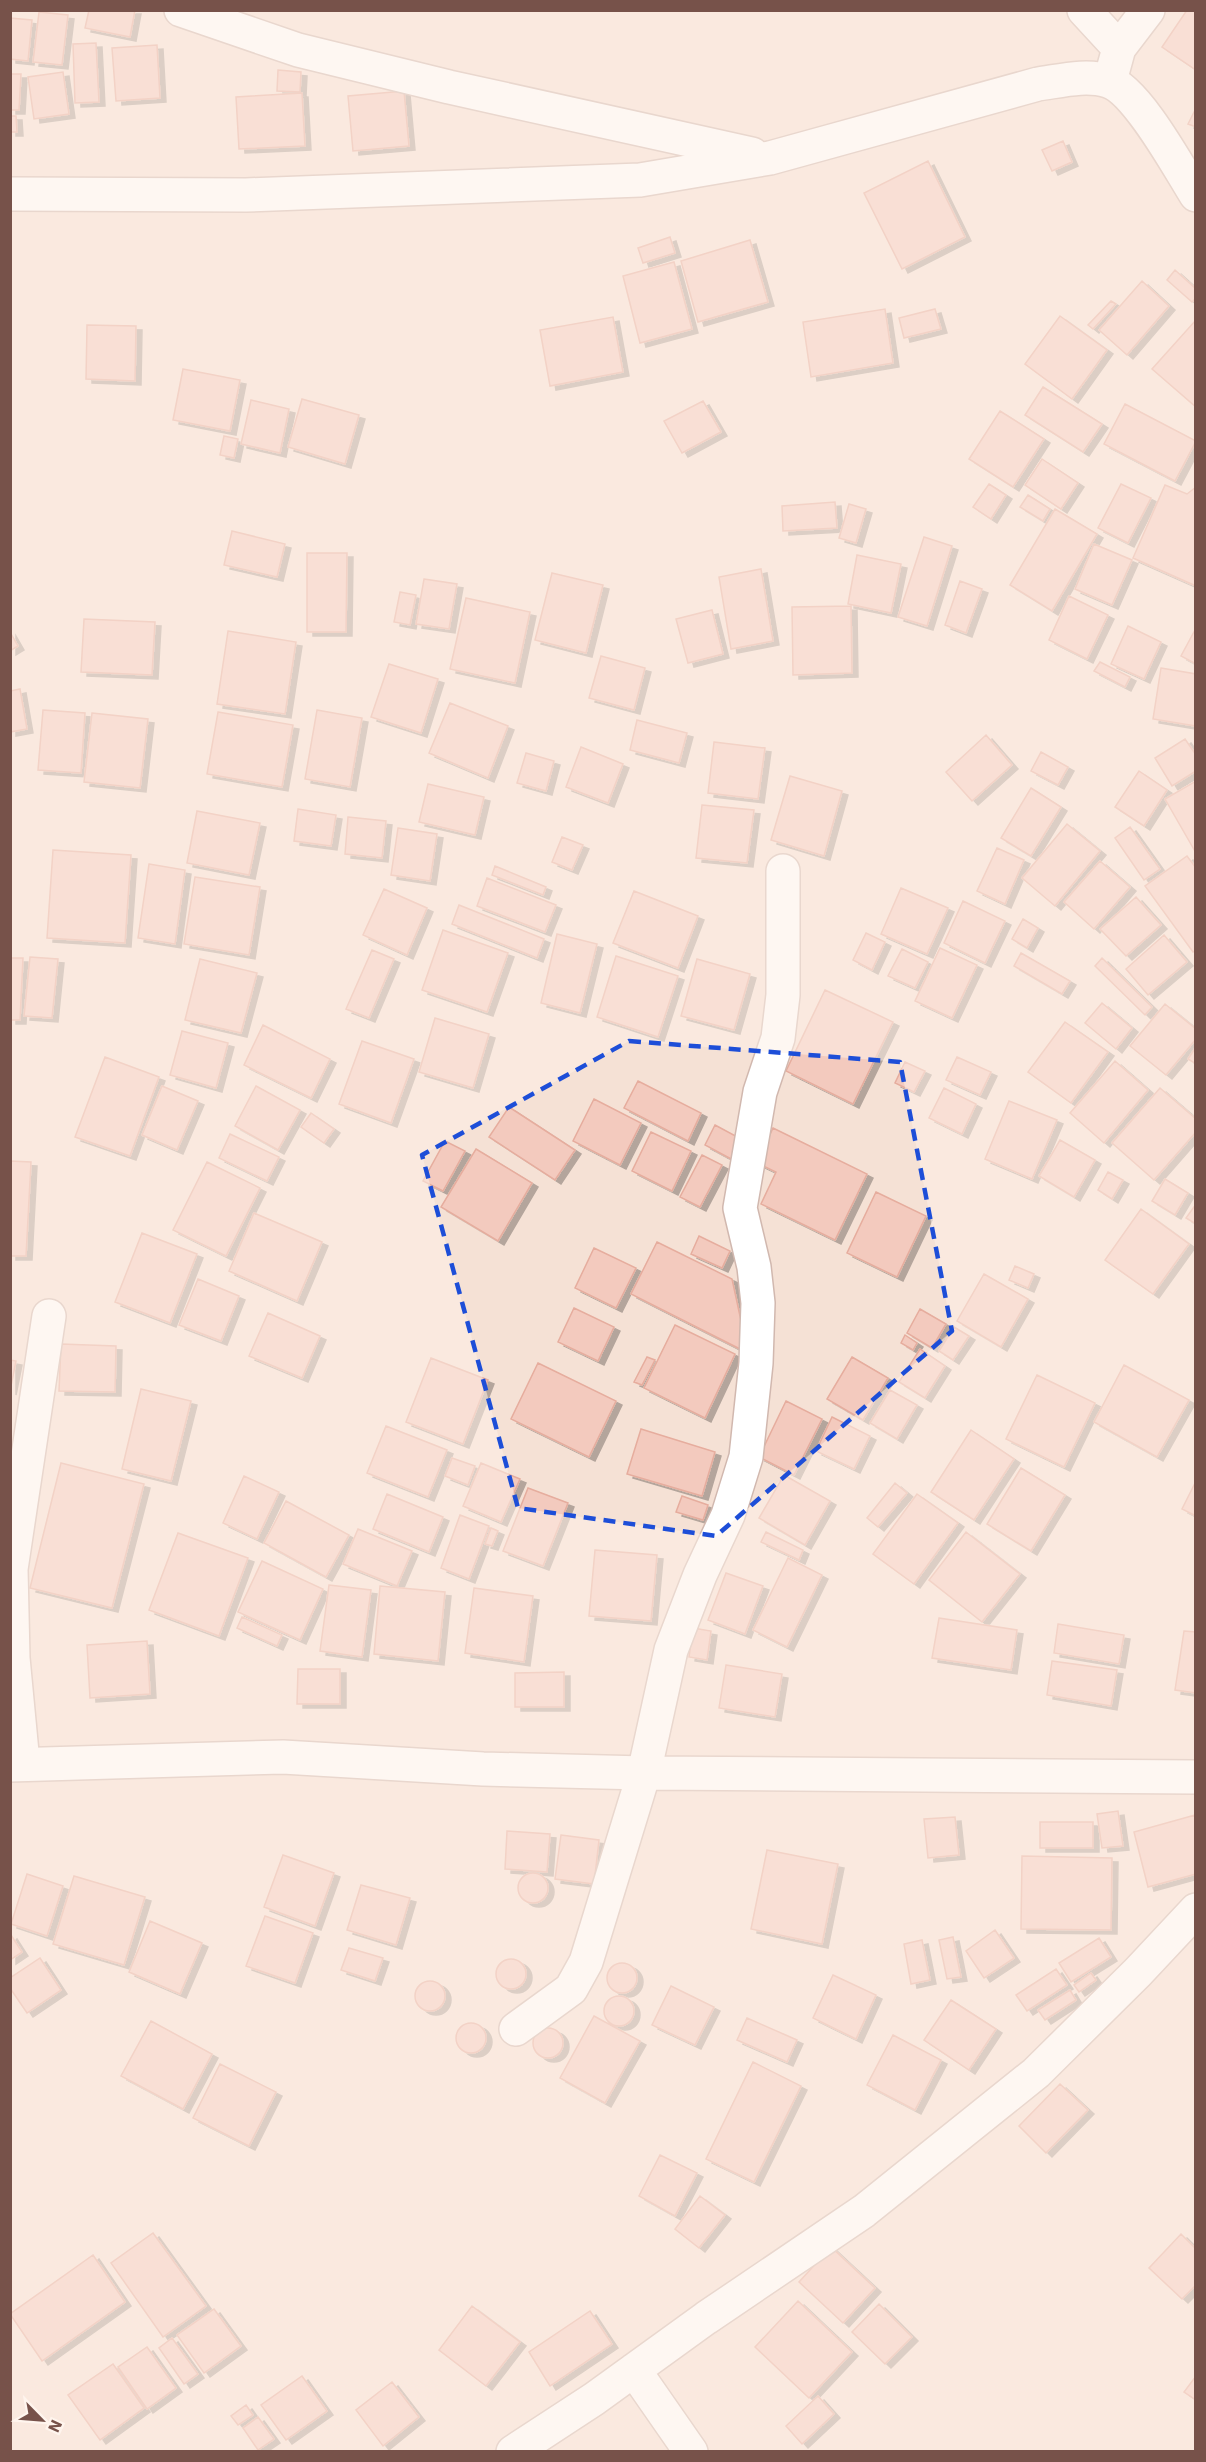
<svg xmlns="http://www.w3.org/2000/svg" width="1206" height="2462" font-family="'IBM Plex Sans',sans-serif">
<defs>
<filter id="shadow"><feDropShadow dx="6" dy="4" stdDeviation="0" flood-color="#0004"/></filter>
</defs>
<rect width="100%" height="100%" fill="#fdf0e7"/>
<path fill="#f5e1d5" d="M11,11H1195V2451H11Z"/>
<path fill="#f3cabe" stroke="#e6ad9e" stroke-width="1.5" filter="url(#shadow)" d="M89,10H135L130,37L85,28Z
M1187,10H1196V70L1162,47Z
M39,12L68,15L62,65L33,62Z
M10,18L32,20L28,61L10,59Z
M96,43L99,102L75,103L73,44Z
M157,45L160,98L116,101L112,48Z
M278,70L301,72L300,92L277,91Z
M63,72L69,114L34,119L28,77Z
M10,74H21L19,110H10Z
M404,91L409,146L353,151L348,96Z
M302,93L305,146L239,149L236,97Z
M1196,108V127L1188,124Z
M10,116H16L17,132H10Z
M1063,141L1072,162L1052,171L1042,150Z
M928,161L965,237L902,269L864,193Z
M670,237L675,253L643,263L638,248Z
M750,240L768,302L698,322L681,261Z
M674,262L692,329L640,343L623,276Z
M1175,270L1196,289V298L1192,302L1167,280Z
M1142,281L1169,306L1127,355L1099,330Z
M1111,301L1116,304L1093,329L1088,325Z
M885,309L893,363L811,377L803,322Z
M935,309L941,329L904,338L899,318Z
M1060,316L1107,350L1072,399L1025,364Z
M613,317L623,372L550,386L540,330Z
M1195,321L1196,322V407L1152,369Z
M87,325L136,326L135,381L86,379Z
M183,369L240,380L230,431L173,420Z
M1043,387L1102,424L1083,452L1025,415Z
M302,399L359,415L345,464L288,447Z
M251,400L289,409L280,453L241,444Z
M703,401L721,432L682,453L664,421Z
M1125,404L1196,441L1175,481L1104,444Z
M1000,411L1044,439L1013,487L969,459Z
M224,436L238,439L234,458L220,455Z
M1042,459L1078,483L1061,509L1025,485Z
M989,484L1006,495L991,519L973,507Z
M1121,484L1151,498L1128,543L1098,528Z
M1165,485L1187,494L1196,487V586L1133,558Z
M1028,495L1050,509L1043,521L1020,507Z
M835,502L837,528L783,531L782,506Z
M849,504L866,509L856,543L839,538Z
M1055,509L1097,534L1052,611L1010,585Z
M232,531L285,544L277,577L224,565Z
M924,537L952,546L927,626L898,617Z
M1094,544L1132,560L1112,605L1075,589Z
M307,553H347L346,632H307Z
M857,555L901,564L891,613L848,604Z
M761,569L773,641L731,649L719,577Z
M552,573L603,585L586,653L535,640Z
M424,579L457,584L449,629L416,624Z
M960,581L982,589L966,633L945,625Z
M400,592L416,595L410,625L394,622Z
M1069,596L1108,615L1087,659L1049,640Z
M466,598L530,612L515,683L450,669Z
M851,606L852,673L793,675L792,607Z
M712,610L723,654L688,663L676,619Z
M84,619L155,622L152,675L81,672Z
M1128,626L1161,642L1144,679L1111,664Z
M1196,628V664L1181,656Z
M228,631L296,642L285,714L217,704Z
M10,632L18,646L10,651Z
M601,656L645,668L634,710L589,698Z
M1100,662L1130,677L1125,687L1094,671Z
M389,664L438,679L421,733L371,717Z
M1161,668L1196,674V726L1153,719Z
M20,689L27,729L10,732V691Z
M450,703L508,726L488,778L429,753Z
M43,710L85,713L81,773L38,770Z
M317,710L362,718L350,787L305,779Z
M218,712L293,725L282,787L207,774Z
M92,713L148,719L140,788L84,782Z
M637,720L687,733L679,763L630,750Z
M986,735L1012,765L972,801L946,772Z
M1185,739L1196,755V771L1172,786L1155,758Z
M714,742L765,748L758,799L708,793Z
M581,747L623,764L608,803L566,787Z
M1041,752L1068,767L1058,785L1031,771Z
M526,753L554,761L546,791L517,783Z
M1139,771L1167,790L1144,826L1115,807Z
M790,776L842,791L824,856L771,840Z
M1196,781V853L1165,799Z
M428,784L484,797L475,835L419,822Z
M1031,788L1061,807L1031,856L1001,838Z
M702,805L754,810L747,863L696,858Z
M298,809L336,815L331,846L294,841Z
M197,811L260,823L249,875L187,863Z
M348,817L386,821L382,858L345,854Z
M1067,824L1100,851L1055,906L1022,878Z
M1130,827L1160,869L1144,880L1115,838Z
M398,828L437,834L430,881L391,875Z
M562,837L583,845L572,870L552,862Z
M997,848L1024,860L1005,904L977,891Z
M53,850L131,855L125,943L47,938Z
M1187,856L1196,868V950L1193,952L1145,886Z
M1100,861L1130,887L1094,929L1064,902Z
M149,864L185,870L175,944L138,938Z
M495,866L546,887L543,895L492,875Z
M195,877L260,887L249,955L184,944Z
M487,878L556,905L545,932L477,906Z
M901,888L948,908L927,954L881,934Z
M384,889L427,908L407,955L363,935Z
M634,891L698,916L678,968L613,943Z
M1136,897L1161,925L1126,956L1100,929Z
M963,901L1005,921L985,963L944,943Z
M459,905L544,939L537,958L452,924Z
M1023,919L1038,928L1027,948L1012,939Z
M443,930L508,953L487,1012L422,990Z
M866,933L885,942L872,970L853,960Z
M557,934L597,944L580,1013L541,1003Z
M1164,935L1187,962L1148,995L1126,969Z
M940,948L977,965L952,1018L915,1001Z
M902,949L928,962L915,988L888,976Z
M372,950L394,959L369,1018L346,1009Z
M1021,953L1070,981L1062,994L1014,966Z
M616,956L678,976L658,1037L597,1017Z
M30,957L58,959L52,1018L24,1016Z
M10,958H23L20,1020H10Z
M1102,958L1152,1007L1145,1015L1095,966Z
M200,959L257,973L241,1033L185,1020Z
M697,959L750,974L734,1030L681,1016Z
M825,990L893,1022L853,1104L786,1071Z
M1102,1003L1132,1028L1116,1049L1085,1023Z
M1165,1004L1196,1029V1039L1166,1075L1130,1046Z
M435,1018L489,1034L473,1088L419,1072Z
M1065,1022L1108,1052L1071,1103L1028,1072Z
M263,1025L330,1059L311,1098L244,1065Z
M182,1031L228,1043L216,1088L170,1075Z
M362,1041L414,1059L391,1123L339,1104Z
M1196,1047V1064L1188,1059Z
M105,1057L159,1077L130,1156L75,1137Z
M957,1057L991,1072L980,1095L946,1080Z
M1115,1061L1148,1090L1104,1143L1070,1113Z
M905,1062L925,1071L914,1092L895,1083Z
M638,1081L701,1113L688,1141L624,1108Z
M162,1086L198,1101L177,1150L142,1135Z
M256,1086L300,1110L278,1150L235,1126Z
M944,1088L976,1104L962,1134L929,1118Z
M1160,1088L1196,1119V1132L1154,1180L1112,1143Z
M594,1099L641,1123L620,1165L573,1141Z
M1009,1101L1057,1120L1032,1179L985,1159Z
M509,1107L575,1150L555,1180L489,1137Z
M311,1113L334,1129L324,1143L301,1127Z
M715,1125L743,1140L733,1160L705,1145Z
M773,1128L867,1174L835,1240L761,1204L776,1172L757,1163Z
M651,1132L691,1151L672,1191L632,1171Z
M230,1134L279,1157L267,1181L219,1158Z
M1060,1140L1095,1160L1074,1197L1039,1176Z
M445,1141L465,1151L443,1191L423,1181Z
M476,1149L532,1183L498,1241L441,1207Z
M702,1155L722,1165L700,1207L680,1197Z
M10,1161L31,1162L26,1256H10Z
M207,1162L260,1188L226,1256L173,1230Z
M1108,1172L1123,1180L1112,1199L1098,1190Z
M1165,1179L1188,1193L1175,1215L1152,1201Z
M876,1192L926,1216L897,1277L847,1253Z
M1196,1204V1224L1186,1218Z
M1141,1209L1189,1244L1153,1294L1105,1260Z
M254,1213L322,1242L297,1301L229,1271Z
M142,1233L197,1254L170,1323L115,1302Z
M699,1236L730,1251L722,1268L691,1254Z
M657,1242L732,1279L748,1353L631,1294Z
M594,1248L636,1268L616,1308L575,1288Z
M1015,1266L1034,1274L1028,1288L1009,1280Z
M984,1274L1028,1299L1001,1347L957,1321Z
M198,1279L239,1296L221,1341L179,1325Z
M574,1308L614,1327L598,1361L558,1342Z
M920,1309L946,1324L932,1348L907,1333Z
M268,1313L320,1336L302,1378L249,1356Z
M675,1325L735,1354L705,1418L644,1388Z
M954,1327L969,1336L953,1360L939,1351Z
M905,1335L917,1343L913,1350L901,1343Z
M61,1344L116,1346L115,1392L59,1391Z
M920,1349L945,1366L925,1398L899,1382Z
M647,1357L655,1360L642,1385L634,1382Z
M852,1357L888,1378L863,1420L827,1399Z
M431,1358L488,1380L463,1444L406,1422Z
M10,1360L16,1361L10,1391Z
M538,1363L616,1401L589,1457L511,1419Z
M1124,1365L1189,1400L1157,1457L1094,1422Z
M1037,1375L1095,1403L1064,1467L1006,1439Z
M141,1389L191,1401L171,1481L122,1469Z
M890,1390L917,1405L897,1439L870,1423Z
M786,1401L822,1419L794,1475L759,1457Z
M832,1417L870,1436L854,1469L816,1451Z
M386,1426L447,1450L428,1497L367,1473Z
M641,1429L715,1452L702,1496L627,1474Z
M971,1430L1014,1459L974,1520L931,1492Z
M452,1458L475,1466L468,1485L445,1476Z
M61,1463L144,1484L112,1608L30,1588Z
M481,1463L520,1479L501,1522L463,1506Z
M1021,1468L1065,1495L1031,1551L987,1524Z
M784,1475L830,1501L805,1545L759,1518Z
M244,1476L279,1492L257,1539L223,1523Z
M1196,1481V1516L1182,1509Z
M895,1483L907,1493L878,1527L867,1518Z
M528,1488L568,1503L543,1566L503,1551Z
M387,1494L443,1517L429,1552L373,1529Z
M917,1494L958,1523L914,1584L873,1554Z
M682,1496L708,1505L703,1520L676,1512Z
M286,1501L349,1535L326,1577L264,1543Z
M460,1515L489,1526L469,1579L441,1568Z
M491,1528L498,1531L492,1546L485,1544Z
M358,1529L412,1551L397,1586L343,1564Z
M766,1532L803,1550L799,1560L761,1542Z
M966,1532L1020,1574L982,1622L929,1580Z
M178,1533L248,1558L219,1636L149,1610Z
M595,1550L657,1555L651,1621L589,1616Z
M788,1558L822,1575L787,1647L753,1630Z
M262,1561L323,1589L300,1640L238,1612Z
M726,1573L763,1586L745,1634L708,1620Z
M329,1585L371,1590L362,1657L320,1651Z
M380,1586L445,1592L438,1661L374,1654Z
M474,1588L533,1596L524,1662L465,1653Z
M242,1617L282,1635L277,1646L237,1628Z
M939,1618L1017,1630L1011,1670L932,1658Z
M1058,1624L1124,1635L1119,1664L1054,1653Z
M693,1628L711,1631L707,1660L689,1657Z
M1184,1631L1196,1632V1693L1175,1690Z
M147,1641L150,1694L90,1698L87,1645Z
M1052,1661L1117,1670L1111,1706L1047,1695Z
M726,1665L782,1674L775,1717L719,1708Z
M298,1669H340V1704H297Z
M564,1672V1707H515V1673Z
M1118,1811L1123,1846L1102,1848L1097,1814Z
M1195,1815L1196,1874L1148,1887L1134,1832Z
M955,1817L959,1855L928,1858L924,1819Z
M1040,1822H1093V1848H1040Z
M507,1831L550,1834L547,1872L505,1869Z
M561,1835L599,1840L594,1884L555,1879Z
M767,1850L838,1864L822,1944L751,1929Z
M283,1855L334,1873L315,1926L264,1907Z
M1022,1856L1112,1858L1111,1930L1021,1929Z
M518 1888a15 15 0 1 1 30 0a15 15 0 1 1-30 0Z
M27,1874L63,1886L47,1936L11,1924Z
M74,1876L145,1897L124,1965L53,1944Z
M361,1885L410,1898L396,1945L347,1930Z
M265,1916L313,1933L295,1983L246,1966Z
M150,1921L202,1943L180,1994L129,1972Z
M995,1930L1014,1958L984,1978L966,1951Z
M11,1935L22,1952L10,1960V1936Z
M953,1937L961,1977L947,1979L939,1940Z
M1099,1938L1111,1957L1071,1982L1059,1963Z
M922,1940L930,1980L911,1984L904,1944Z
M349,1948L383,1958L375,1981L341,1970Z
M40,1958L61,1990L27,2013L10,1988V1978Z
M496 1974a15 15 0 1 1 30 0a15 15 0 1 1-30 0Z
M607 1978a15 15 0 1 1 30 0a15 15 0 1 1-30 0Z
M1056,1969L1067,1985L1027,2011L1016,1995Z
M1091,1973L1096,1980L1079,1992L1074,1985Z
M833,1975L876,1995L856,2039L813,2018Z
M415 1996a15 15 0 1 1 30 0a15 15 0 1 1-30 0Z
M671,1986L714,2007L695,2045L652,2025Z
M1070,1990L1076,2000L1045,2020L1038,2010Z
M604 2011a15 15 0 1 1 30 0a15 15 0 1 1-30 0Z
M951,2000L996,2029L969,2070L924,2040Z
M594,2016L640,2041L605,2103L560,2078Z
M747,2018L797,2040L787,2062L737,2040Z
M151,2021L212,2054L183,2109L121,2076Z
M456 2038a15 15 0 1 1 30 0a15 15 0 1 1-30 0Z
M533 2043a15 15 0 1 1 30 0a15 15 0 1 1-30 0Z
M893,2035L941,2060L915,2110L867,2085Z
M753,2062L801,2086L754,2182L706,2159Z
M220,2064L276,2092L249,2146L193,2118Z
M1060,2084L1088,2110L1046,2153L1019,2126Z
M660,2155L697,2173L675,2216L639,2196Z
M700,2196L725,2215L699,2248L675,2229Z
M153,2233L206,2306L163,2337L111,2263Z
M1181,2234L1196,2249V2285L1182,2299L1149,2268Z
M831,2247L875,2288L843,2323L799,2282Z
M93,2255L125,2302L42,2361L10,2314Z
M798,2301L852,2352L809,2398L755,2347Z
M879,2304L912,2337L885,2364L852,2332Z
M472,2306L520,2342L486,2386L439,2350Z
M214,2309L241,2346L204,2373L177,2335Z
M590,2311L612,2344L550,2386L529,2352Z
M172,2338L198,2374L184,2384L159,2348Z
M147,2347L176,2388L147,2409L118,2367Z
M113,2364L144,2408L100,2440L68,2395Z
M302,2376L327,2411L286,2440L261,2405Z
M1196,2376V2400L1184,2392Z
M392,2382L419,2417L383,2446L356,2410Z
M818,2396L834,2414L802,2444L786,2426Z
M246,2405L253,2415L238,2425L231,2416Z
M258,2417L274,2439L258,2450L243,2428Z"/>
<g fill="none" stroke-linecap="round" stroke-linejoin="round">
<g stroke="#d1b8af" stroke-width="36">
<path id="minor" d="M181,10L298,50L449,87L752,154
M1084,10L1119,48
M1110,81L1119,48L1148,10
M10,194L246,195L640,180L770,158L1038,84C1060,81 1086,74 1108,81C1137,90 1179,168 1196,195
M23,1763L13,1658L11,1569L49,1316
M10,1765L283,1757L483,1769L644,1773L1196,1777
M516,2029L571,1989L586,1962L644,1773L671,1650L700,1575L728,1515L746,1457L756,1363L758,1303L754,1267L740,1208L760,1092L778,1038L783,995V871
M634,2370L691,2452
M513,2452L594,2399L706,2318L864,2211L1036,2073L1138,1972L1196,1910"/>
</g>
<use href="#minor" stroke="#fff" stroke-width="33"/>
</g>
<path d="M0 0H1206V2462H0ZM629,1041L900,1062L952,1331L716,1536L518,1508L422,1155Z" fill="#fdf0e7" fill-opacity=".55" fill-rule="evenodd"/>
<path fill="none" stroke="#1d4ed8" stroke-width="4.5" stroke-dasharray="12 8" stroke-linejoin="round" d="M629,1041L900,1062L952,1331L716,1536L518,1508L422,1155Z"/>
<rect width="1206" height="2462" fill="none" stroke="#77524a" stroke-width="24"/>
<g transform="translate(42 2420) rotate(115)" stroke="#fff5ee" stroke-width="4.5" paint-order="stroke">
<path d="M0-4.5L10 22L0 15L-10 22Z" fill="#77524a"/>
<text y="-9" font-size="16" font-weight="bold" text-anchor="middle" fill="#77524a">N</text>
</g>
</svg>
